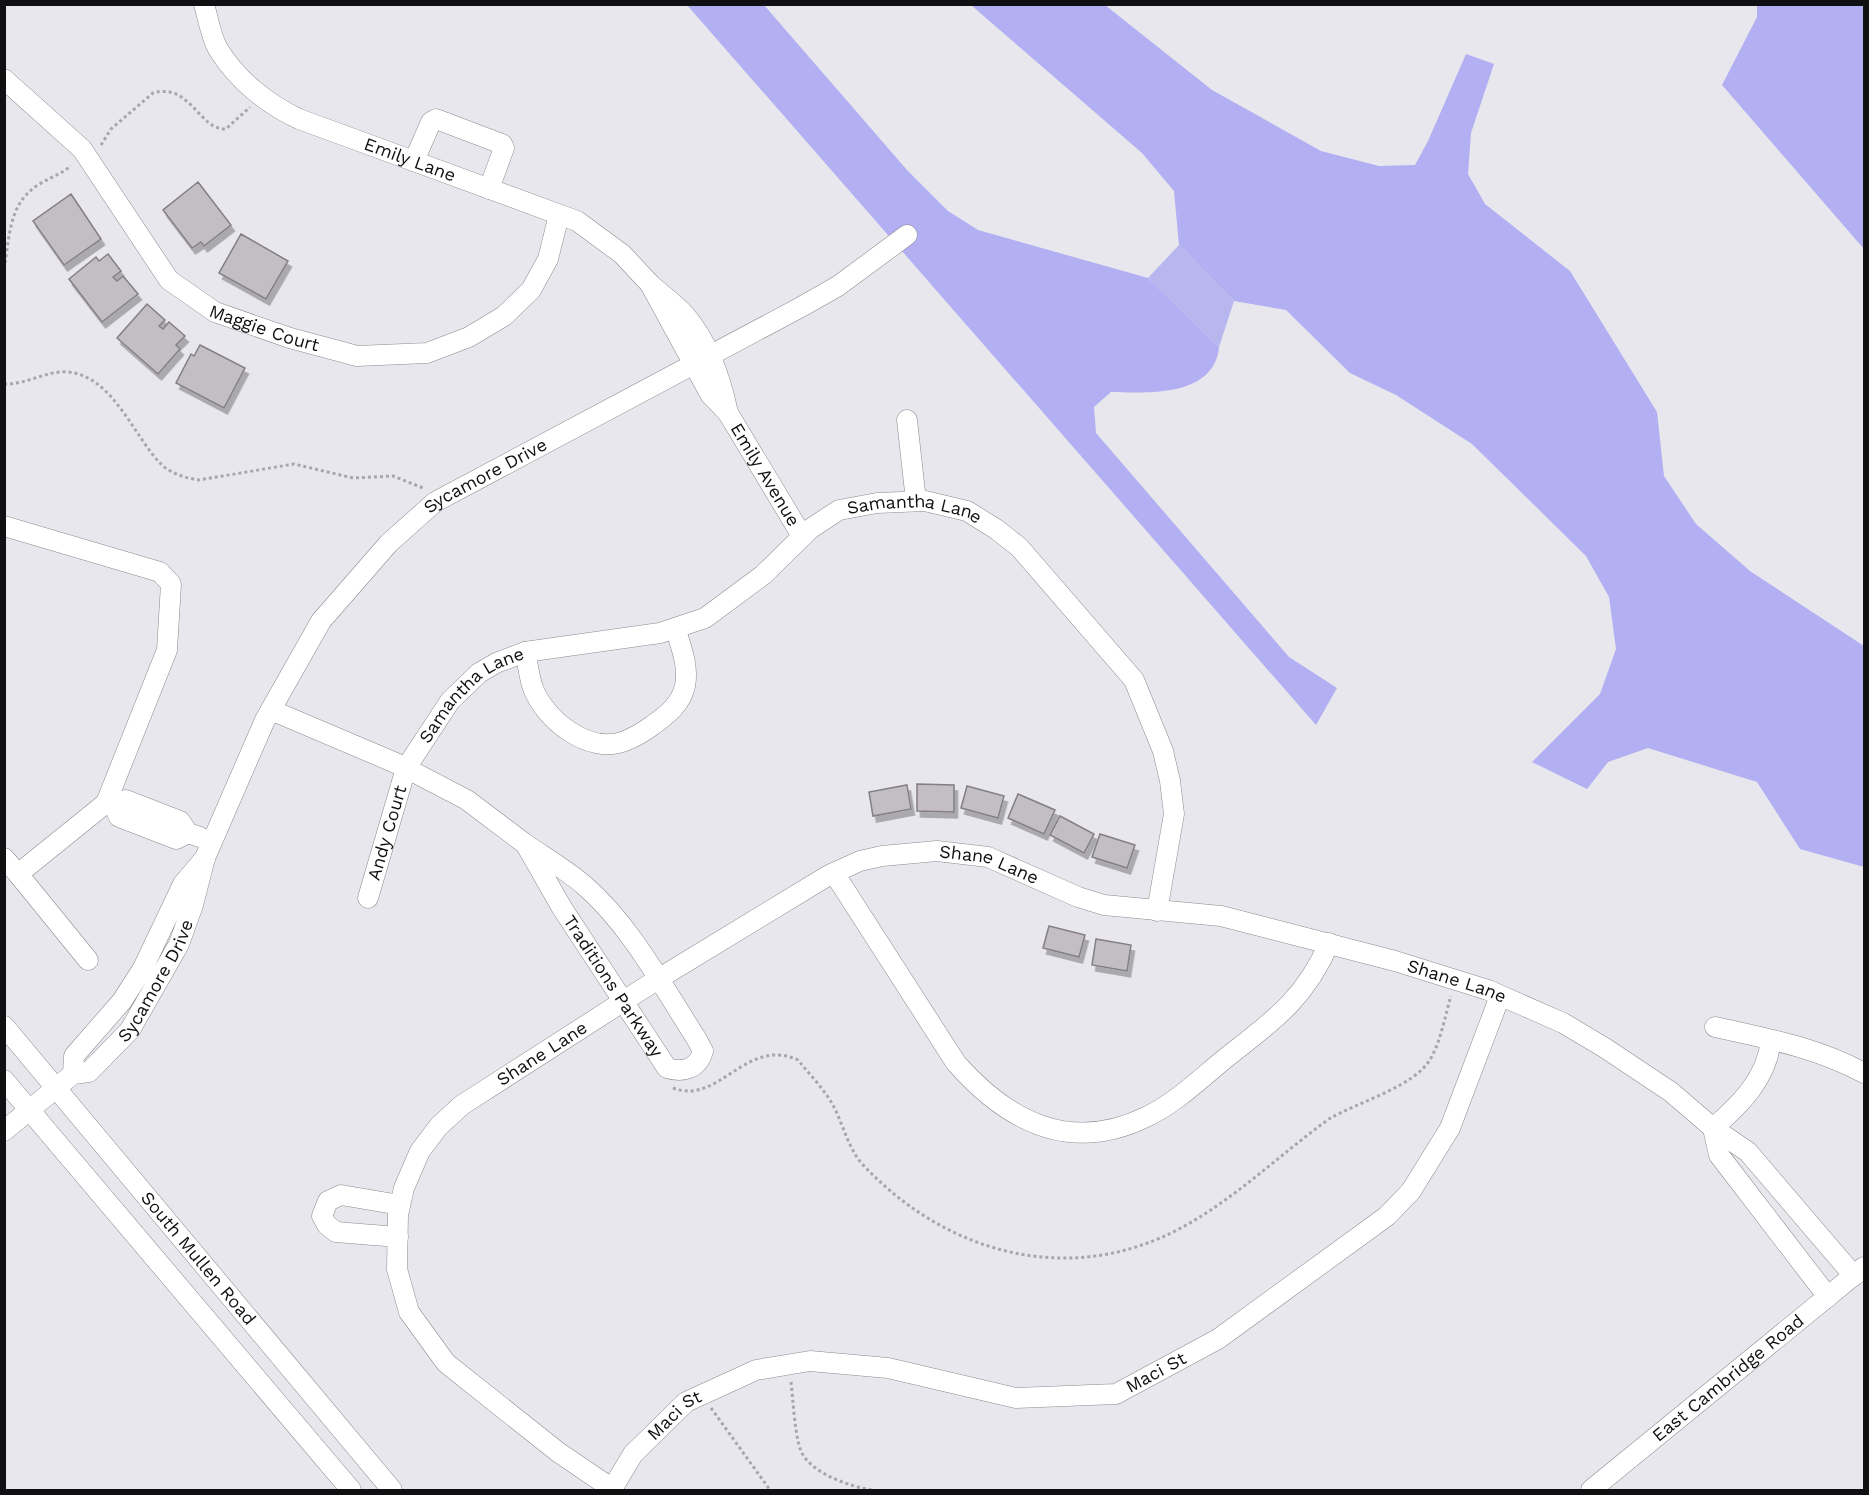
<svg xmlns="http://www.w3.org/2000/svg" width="1869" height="1495" font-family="'Work Sans',sans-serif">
<defs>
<filter id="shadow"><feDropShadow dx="3.5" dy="6" stdDeviation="0" flood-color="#0004"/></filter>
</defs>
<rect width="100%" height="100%" fill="#e7e7ed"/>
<path fill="#b8b6ef" d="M1179,245L1234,301L1219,347L1148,278Z"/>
<path fill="#b2aff3" d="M687,5H764L907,170L948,211L978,230L1148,278L1219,347C1214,397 1149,393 1111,392L1094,407L1096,433L1289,657L1337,688L1316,725Z
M971,5H1105L1212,90L1321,151L1379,166L1415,165L1428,141L1466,54L1494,64L1471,133L1468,174L1485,204L1570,271L1657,412L1664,476L1696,524L1750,571L1864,646V867L1800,849L1757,782L1648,748L1608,762L1587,789L1532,762L1600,694L1616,649L1609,597L1586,556L1472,444L1396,395L1350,373L1286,310L1234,301L1179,245L1174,191L1142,153Z
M1757,5H1864V249L1722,85L1757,17Z"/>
<path fill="#c2bec3" stroke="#837f83" stroke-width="1.5" filter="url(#shadow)" d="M198,182L231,225L204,246L201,242L192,248L163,210Z
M71,194L101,239L64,265L33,221Z
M241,234L288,261L266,299L219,273Z
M108,254L121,271L113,277L117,281L123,276L138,294L102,322L69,279L96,257L99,261Z
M147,304L165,320L159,326L163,329L169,322L185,336L176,345L180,349L158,374L117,338Z
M200,345L245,368L224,408L176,383L191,354L194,356Z
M917,784L954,785V812L917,811Z
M907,785L911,809L873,816L869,792Z
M967,786L1004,796L998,818L961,808Z
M1018,794L1055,810L1044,834L1008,818Z
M1060,816L1094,834L1084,853L1050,835Z
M1100,834L1135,845L1127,868L1092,857Z
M1049,926L1085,935L1079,957L1043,948Z
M1096,939L1131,945L1127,971L1092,965Z"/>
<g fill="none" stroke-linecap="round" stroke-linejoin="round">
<g stroke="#8b8b90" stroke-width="21">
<g id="minor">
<path id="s1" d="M204,4C208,18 211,37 218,49C237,80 267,104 299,119L577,221L622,254L650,284"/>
<path id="s2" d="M4,79L82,149L169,280L215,312L290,338L357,356L427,353L469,337L504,316L531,290L548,259L559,215"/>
<path d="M414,161L431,122L436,119L502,144L504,148L489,189"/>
<path d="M650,284C661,294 675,304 685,315C708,342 721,379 728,413L710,394Z"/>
<path id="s3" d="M728,413L802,536"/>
<path d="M907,420L916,501"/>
<path d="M4,526L160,572L171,584L167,650L106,803"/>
<path d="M525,652C528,663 529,677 533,688C545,720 589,755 625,741C635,737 645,731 653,725C667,715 681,704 685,686C689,667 681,646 675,628"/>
<path id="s4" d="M271,710L398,764L467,800L524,843L526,845L562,908L667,1068C683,1073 698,1069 703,1051L696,1038C663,987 631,926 585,886C567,870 544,857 524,843"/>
<path d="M114,806L126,800L180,821L188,833L200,837"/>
<path d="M4,858L18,874L106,803L114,806L119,817L176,839L188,833"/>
<path id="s5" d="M205,858L265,720L321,621L389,543L435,502L801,307L838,286L907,235"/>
<path d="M834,873L956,1063C1007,1121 1070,1154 1146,1117C1176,1103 1201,1078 1227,1057C1272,1022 1306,998 1329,943"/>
<path d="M18,874L88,960"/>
<path id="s6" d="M368,898L406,768L450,701L479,673L496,663L525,652L660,633L705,618L763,575L810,529L839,510L877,503L925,501L967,511L996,529L1019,547L1134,680L1163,751L1170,781L1174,814L1157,911"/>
<path id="s7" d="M4,1026L392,1490"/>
<path d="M1715,1027C1769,1039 1815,1047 1864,1073"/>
<path d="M4,1080L351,1490"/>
<path id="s8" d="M4,1131L73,1074L89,1072L130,1030L179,944L193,905L205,858L183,884L143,968L122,1001L74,1056L73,1074"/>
<path d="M398,1237L336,1232L327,1225L322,1216L328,1201L341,1195L400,1205"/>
<path d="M1828,1297L1719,1155L1713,1128L1748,1152L1854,1276"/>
<path id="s9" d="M612,1489L633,1454L686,1402L756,1370L810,1361L888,1368L1016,1398L1116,1394L1218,1339L1387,1216L1411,1191L1450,1128L1500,996"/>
<path id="s10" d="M614,1490L558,1452L446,1363L409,1312L397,1269L398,1215L404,1188L420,1151L439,1126L462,1105L658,979L829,875L860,861L882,856L937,851L988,857L1078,897L1104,905L1221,916L1395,961L1488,990L1563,1023L1605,1048L1671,1092L1713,1128C1741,1104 1767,1078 1771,1040"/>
<path id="s11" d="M1591,1490L1864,1267"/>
</g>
</g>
<path stroke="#a6a6ab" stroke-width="3" stroke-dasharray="3 3" stroke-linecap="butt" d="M101,145L111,129L153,93C190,82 200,131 226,129L250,107
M4,269C10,237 8,204 38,185C49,178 61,174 71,166
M4,384C26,385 47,370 68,372C113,376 134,437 161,464C171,474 186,478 199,480L294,464L353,478L393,476L423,488
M673,1088C719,1106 746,1036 798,1060C810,1075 825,1090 834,1107C844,1127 849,1151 865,1167C948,1254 1069,1287 1179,1229C1234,1200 1279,1155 1329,1119C1357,1102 1415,1087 1431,1058C1441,1040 1445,1016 1451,996
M791,1382C793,1399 795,1437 801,1451C810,1473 851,1487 872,1490
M711,1408L770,1490"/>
<use href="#minor" stroke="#fff" stroke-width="20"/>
</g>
<g text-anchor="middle" stroke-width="4.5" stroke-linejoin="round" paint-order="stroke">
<g font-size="18" fill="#101012" stroke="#f5f5fa">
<text dy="6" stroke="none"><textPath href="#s1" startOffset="274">Emily Lane</textPath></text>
<text dy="6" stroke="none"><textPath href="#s2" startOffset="370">Maggie Court</textPath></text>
<text dy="6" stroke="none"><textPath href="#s3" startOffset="72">Emily Avenue</textPath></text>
<text dy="6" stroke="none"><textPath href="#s5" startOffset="486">Sycamore Drive</textPath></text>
<text dy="6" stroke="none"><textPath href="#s6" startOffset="740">Samantha Lane</textPath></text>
<text dy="6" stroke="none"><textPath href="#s6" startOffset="236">Samantha Lane</textPath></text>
<text dy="6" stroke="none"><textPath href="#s6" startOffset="68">Andy Court</textPath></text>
<text dy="6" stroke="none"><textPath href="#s10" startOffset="1102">Shane Lane</textPath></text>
<text dy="6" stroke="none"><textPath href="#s8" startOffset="220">Sycamore Drive</textPath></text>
<text dy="6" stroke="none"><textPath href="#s10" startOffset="1587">Shane Lane</textPath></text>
<text dy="6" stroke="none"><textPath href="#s4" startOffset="456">Traditions Parkway</textPath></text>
<text dy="6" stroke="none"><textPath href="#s10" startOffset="598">Shane Lane</textPath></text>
<text dy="6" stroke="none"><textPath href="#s7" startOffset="303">South Mullen Road</textPath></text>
<text dy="6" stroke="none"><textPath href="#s9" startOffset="602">Maci St</textPath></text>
<text dy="6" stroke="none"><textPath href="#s11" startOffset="177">East Cambridge Road</textPath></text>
<text dy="6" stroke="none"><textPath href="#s9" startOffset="98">Maci St</textPath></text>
</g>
</g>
<rect width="1869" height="1495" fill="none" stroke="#101012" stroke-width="12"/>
</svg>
